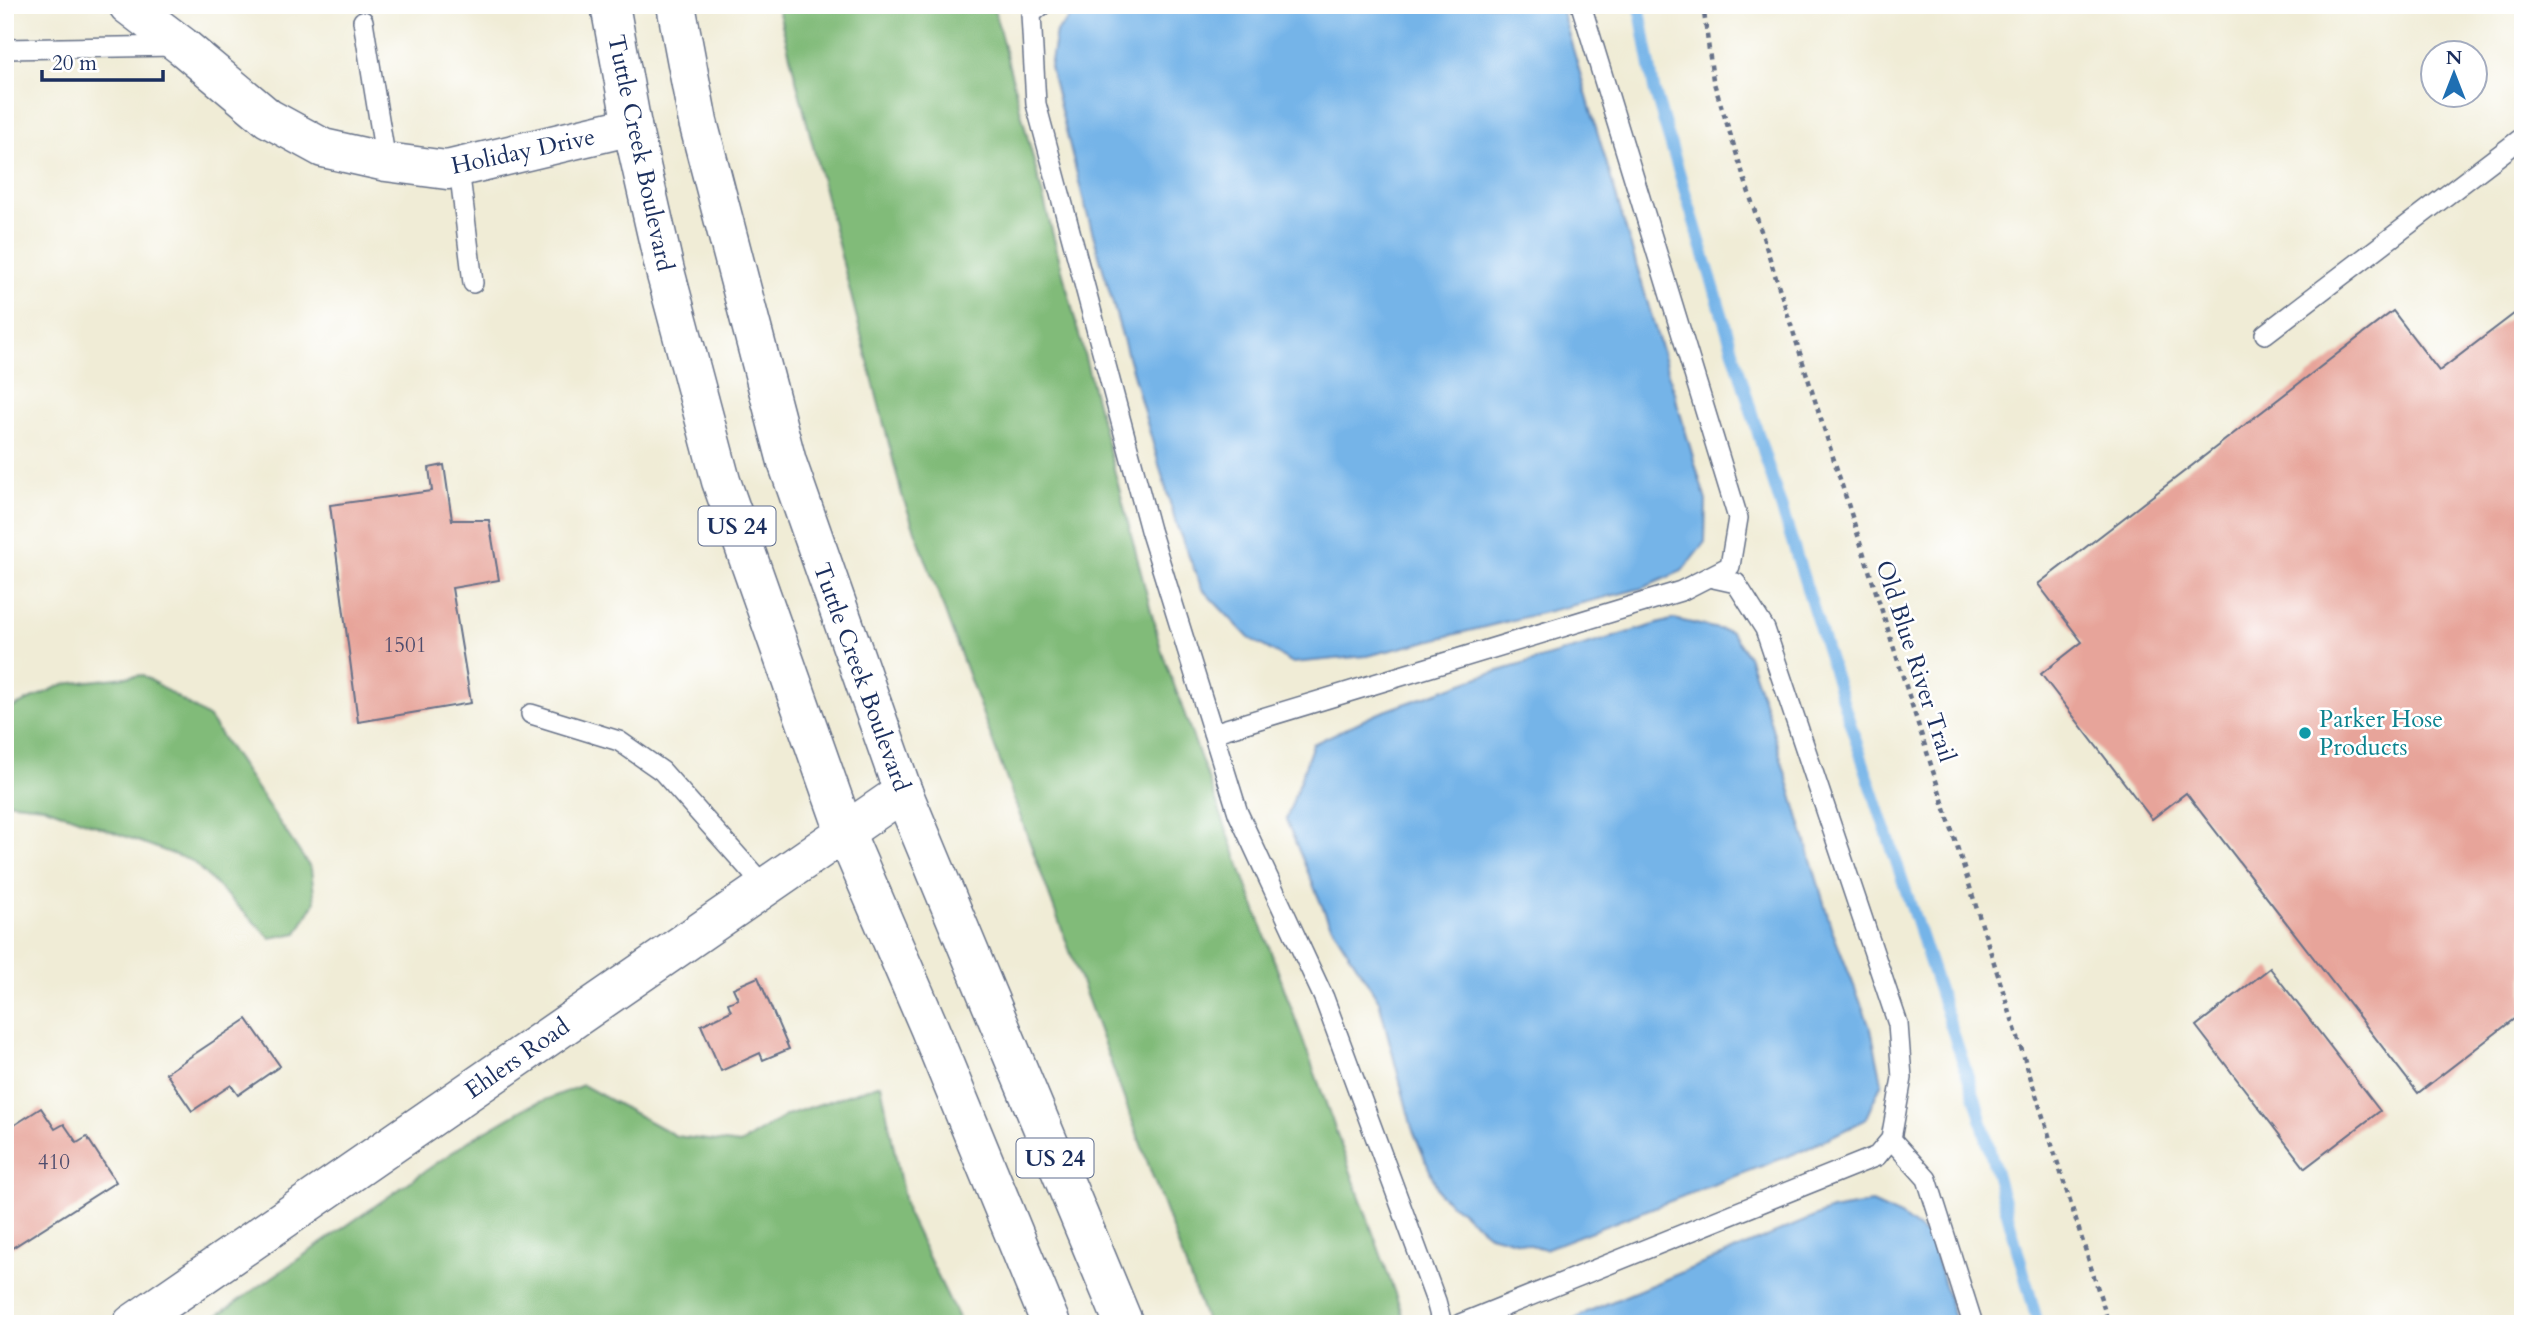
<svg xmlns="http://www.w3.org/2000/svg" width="2528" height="1329" font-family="Cardo,serif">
<rect width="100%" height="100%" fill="#fff"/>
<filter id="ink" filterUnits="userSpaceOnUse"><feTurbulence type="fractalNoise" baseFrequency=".0143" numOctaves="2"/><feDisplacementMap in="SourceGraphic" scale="14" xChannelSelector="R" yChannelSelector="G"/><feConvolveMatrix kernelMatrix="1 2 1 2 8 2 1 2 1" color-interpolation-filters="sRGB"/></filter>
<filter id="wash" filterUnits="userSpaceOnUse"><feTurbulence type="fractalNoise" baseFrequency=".00686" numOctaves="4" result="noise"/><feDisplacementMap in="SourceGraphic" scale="28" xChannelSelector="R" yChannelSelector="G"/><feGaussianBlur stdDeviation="1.57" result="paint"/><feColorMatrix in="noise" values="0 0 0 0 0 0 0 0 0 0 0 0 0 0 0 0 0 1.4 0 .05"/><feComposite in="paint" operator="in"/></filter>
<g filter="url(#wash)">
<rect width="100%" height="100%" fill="#f0ecd6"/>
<path fill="#81bb79" stroke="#4e756c" stroke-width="2" d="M777,5H993L1161,649L1406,1324H1207L902,495Z
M143,675L209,718L311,869L315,902L297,933L270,938L192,861L43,806L5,802V711L64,684Z
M881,1084L907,1213L961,1324H209L215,1317L470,1140L527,1107L583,1085L676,1136L740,1144L787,1115Z"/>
<path fill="#74b4e8" stroke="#4872a3" stroke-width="2" d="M1082,5H1560L1706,501L1705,542L1682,571L1643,588L1367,656L1293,663L1249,638L1202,589L1176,524L1085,206L1050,67L1056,32Z
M1674,619L1731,632L1748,656L1767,711L1832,930L1871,1029L1882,1082L1865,1120L1804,1150L1545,1249L1489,1234L1440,1195L1412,1128L1379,1001L1328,920L1286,820L1313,744L1374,715L1479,677Z
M1872,1203L1901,1216L1930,1238L1956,1324H1568L1587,1312L1831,1210Z"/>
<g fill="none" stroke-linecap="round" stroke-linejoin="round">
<path stroke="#74b4e8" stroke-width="12" d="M1639,5L1654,89L1763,450L1846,711L1976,1101L2038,1324"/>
</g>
<g id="blocks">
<path fill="#e7a49a" d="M2523,307V1012L2418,1093L2186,793L2152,819L2041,674L2082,642L2038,584L2393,311L2439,371Z
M444,465L452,520H489L499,580L452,588L471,703L358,722L330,505L432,491L429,468Z
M2270,968L2380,1111L2305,1168L2196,1026Z
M758,977L789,1049L763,1060L760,1053L721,1071L701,1025L731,1011L728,1003L738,999L733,988Z
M247,1019L280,1066L238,1095L231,1085L192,1111L166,1073Z
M41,1108L55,1129L64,1124L77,1143L87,1137L116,1182L12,1248L5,1237V1131Z"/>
</g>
</g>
<g filter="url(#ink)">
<use href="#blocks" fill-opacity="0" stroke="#667188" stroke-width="2"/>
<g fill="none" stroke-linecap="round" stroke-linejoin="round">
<g stroke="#667188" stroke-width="22">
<path id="service" d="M1042,5L1031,14L1036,104L1150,530L1238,813L1324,998L1436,1301L1442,1324
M363,21L386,162
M5,49L176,46
M459,168L473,283
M2265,334L2523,137
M531,714L619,741L662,771L765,887
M1213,733L1681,591L1730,566L1738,518L1581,5
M1891,1139L1927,1179L1973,1324
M1460,1324L1877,1156L1891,1139L1902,1078L1898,1024L1765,629L1736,583L1709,577"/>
</g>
<g stroke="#667188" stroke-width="41">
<path id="minor" d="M128,5L182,46L268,118L323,148L386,162L447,170L632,126
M132,1324L903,792"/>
</g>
<g stroke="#667188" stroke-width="41">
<path id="trunk" d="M610,5L632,126L665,271L721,481L845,832L929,1027L1051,1324
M676,5L698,122L787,462L903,792L1124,1324"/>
</g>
<path stroke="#667188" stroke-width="4.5" stroke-dasharray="5 5" stroke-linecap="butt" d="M1703,5L1713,80L2109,1324"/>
<use href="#service" stroke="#fff" stroke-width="19"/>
<use href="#minor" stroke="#fff" stroke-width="38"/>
<use href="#trunk" stroke="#fff" stroke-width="38"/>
</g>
</g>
<circle fill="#0f9aa8" stroke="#fff" stroke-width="2.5" cx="2305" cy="733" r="7"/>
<g text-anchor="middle" stroke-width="5" stroke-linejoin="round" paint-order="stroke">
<g font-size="21" fill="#4e4c6d">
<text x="405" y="652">1501</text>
<text x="54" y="1169">410</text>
</g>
<g fill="#fff" stroke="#5f6d8e" stroke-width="2">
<rect x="698.5" y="506.5" width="77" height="39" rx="5"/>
<rect x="1016.5" y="1138.5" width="77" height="39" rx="5"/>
</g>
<g font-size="23" font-weight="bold" fill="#1b2f5e">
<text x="737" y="534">US 24</text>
<text x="1055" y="1166">US 24</text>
</g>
<g font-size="24" fill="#1b2f5e" stroke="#fff">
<text transform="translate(523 151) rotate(-12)" y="8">Holiday Drive</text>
<text transform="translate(641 153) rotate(78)" y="8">Tuttle Creek Boulevard</text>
<text transform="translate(1916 661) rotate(72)" y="8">Old Blue River Trail</text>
<text transform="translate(862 677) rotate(70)" y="8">Tuttle Creek Boulevard</text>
<text transform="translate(517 1058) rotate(-35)" y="8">Ehlers Road</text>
</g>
<g font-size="24" fill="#0d838f" stroke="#fff" text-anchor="start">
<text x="2319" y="727">Parker Hose<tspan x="2319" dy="28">Products</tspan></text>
</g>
</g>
<rect width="2528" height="1329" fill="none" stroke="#fff" stroke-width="28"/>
<g transform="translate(2454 74)"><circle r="33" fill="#ffffff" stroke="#a4acbf" stroke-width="2"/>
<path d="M0-5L12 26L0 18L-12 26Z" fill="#1f6fb2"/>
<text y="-10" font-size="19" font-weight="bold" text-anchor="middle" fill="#1b2f5e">N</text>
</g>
<path d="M42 70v10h121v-10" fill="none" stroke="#1b2f5e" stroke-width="3.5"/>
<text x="52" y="70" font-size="21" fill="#1b2f5e" stroke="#ffffff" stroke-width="5" paint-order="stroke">20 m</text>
</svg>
